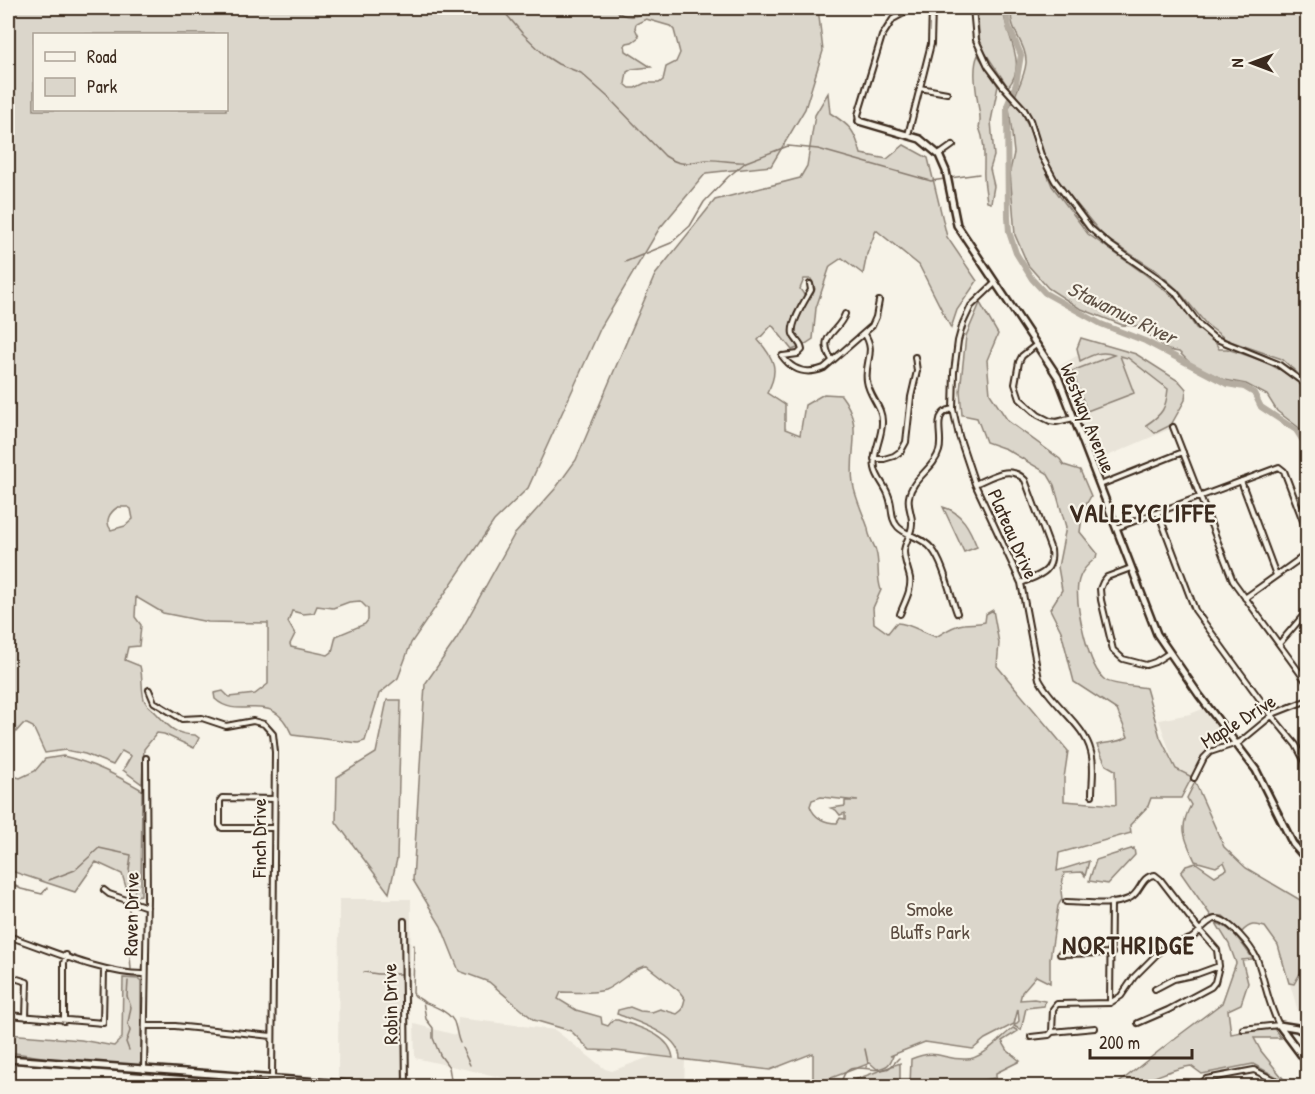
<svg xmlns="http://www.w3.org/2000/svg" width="1315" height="1094" font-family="'Patrick Hand',sans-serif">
<rect width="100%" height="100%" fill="#f7f3e8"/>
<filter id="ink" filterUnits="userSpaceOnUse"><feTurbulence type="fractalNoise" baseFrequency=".0167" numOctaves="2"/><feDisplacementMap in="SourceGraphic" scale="12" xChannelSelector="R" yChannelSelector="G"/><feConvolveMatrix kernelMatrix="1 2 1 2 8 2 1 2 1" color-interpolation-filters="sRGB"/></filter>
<g filter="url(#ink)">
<path fill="#e9e4d9" d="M1093,341L1158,373L1182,394L1170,429L1096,461L1058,367L1083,352Z
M1205,708L1227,741L1203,757L1192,777L1176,769L1159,720L1190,714Z
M339,899H411L409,1081L338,1080Z
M1307,968V1025L1300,1018L1290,984Z
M458,1018L555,1030L605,1069L612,1071L652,1056L685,1060L684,1086H540L415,1058L414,1024L456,1035Z"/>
<path fill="#dbd6cb" stroke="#8b8074" stroke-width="1.5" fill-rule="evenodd" d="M18,8H614C622,17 630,18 642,14L644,8H818L823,51L805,109L771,166L706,173L659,229L601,327L528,488L494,521L411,643L398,678L379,694L365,741L358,743L292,735C271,686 241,723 215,699L214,693L223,691L229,697L255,694L268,684V623L208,622L163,613L136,597L135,617L141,625L139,646L128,647L125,660L140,666C143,677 141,689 144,699C146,706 152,708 156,713C169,727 175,735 195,735L199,738L194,748L164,734L157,733L144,749L142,784L123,770L131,756L122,751L113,765L85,754L65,750L45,753L33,727L27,724H23L8,741V19ZM646,19L670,26L674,30L680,53L676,62L666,67L663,80L659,83H645L635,88H630L625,84L627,72L632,69L651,67L626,51L625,45L627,43L632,42L639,37L635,28L636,24ZM34,34H226V110H34ZM118,507H128L131,509L133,519L125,526L111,530C104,521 110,512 118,507ZM360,601L368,609V620L365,624L336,636L332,652L328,655L291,647L290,644L295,634L288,622L292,611L303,614L314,613L317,606L333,608L349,602Z
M977,8H1003C1004,34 1029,63 1008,87L980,45Z
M1012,8H1307V382L1282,359L1227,340L1206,324L1178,290L1157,271L1104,237L1056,179L1044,155L1027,108L1015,96C1019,86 1025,74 1026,63C1027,43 1007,29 1012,8Z
M978,55L998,86L991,121L994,156L990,169L994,186L991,203L987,202C986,192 983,179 984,169C984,155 985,141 979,127C982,119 979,112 978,104C976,90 972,68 978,55Z
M828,93L830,113C851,126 855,131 861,154L887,159L904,145L928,158L947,237L977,281L957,310L951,328L919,265L876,230L867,254L863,274L842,258L830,266L816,308L813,339L804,345L797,338L794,328L806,299L813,294L815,289L811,279H804L800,289L805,296L790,329L793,339L800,347L792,350L772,325L758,340C774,358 780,370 767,393L785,405V429L800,435L805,405L824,394L841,395C865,426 848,449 853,483C855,498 863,513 868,528C868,537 874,543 876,551C880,564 876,576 881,590L873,608L874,623L888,633L896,623C907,622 924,633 936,637C944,632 954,625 964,624C971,623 978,624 985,622L986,614L993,610L999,643L997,666L1068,751L1064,778V801L1116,805L1115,770L1106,765L1097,745C1108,742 1118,743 1128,737L1117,710L1074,682L1061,631L1050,609L1062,590L1058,567L1066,527L1054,485L1047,473L1006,449L986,442L977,418L962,415L960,391L966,336L980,303L998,334L987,360L990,394L1008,421L1060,459L1064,465L1080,470L1091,496L1083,510L1080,532L1097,553L1096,558C1087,565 1080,572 1078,584C1075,605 1088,667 1105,680C1112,685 1136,686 1146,688L1160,737L1176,769L1192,777L1181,798H1151L1148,806L1130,825L1131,833L1059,853L1057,871L1089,861L1085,876L1082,872L1064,873L1061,891L1062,899L1058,906L1050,959V983L1036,976L1022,992L1020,1000L1034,999L1045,1001L1044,1006L1026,1008L1021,1030L1014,1026L1019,1021L1018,1009L1014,1024L985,1039L973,1049L925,1042L890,1056H893C890,1065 887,1067 877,1069L870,1063L813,1085V1053L770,1070L680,1059C680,1034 637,1022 617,1014L618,1010L630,1007L640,1011L652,1012L660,1009L677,1014L682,1010L685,999L679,991L647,966C635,966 618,985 605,990C592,994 574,992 561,992L558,999L576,1010L601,1017L602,1024L608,1026L613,1020H618C638,1027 670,1034 673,1058L616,1051L590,1050L571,1031L534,1020L489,982L459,971L441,926L413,880L425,684L457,638L514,535L555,489L576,460L655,275L715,200L800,178L807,166L815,115ZM821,797L858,801H845V806L831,808L836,810L840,815L845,813V819L840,818L837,823C825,823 814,818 810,806L812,800Z
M1012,102L1021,109L1052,186L1088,234L1146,275L1178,301L1196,328L1214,340L1219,349H1227C1257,358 1285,368 1307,390V439L1298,427L1277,411L1267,395L1246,384L1225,380L1191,364L1179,352L1168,350L1137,326L1122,325L1079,308L1048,288L1028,265L1015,235L1010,171L1014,153L1009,107Z
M1081,338L1136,354L1180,382L1186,389L1185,400L1171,425L1155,433L1146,425C1163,414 1166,408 1168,389L1128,358L1120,356L1134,393L1087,411L1072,371L1114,355C1101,350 1092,355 1080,361L1077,348Z
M943,507C962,512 970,529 977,547L964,552Z
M387,700H401L397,859L389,893L336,822L337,777L376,753Z
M63,756C93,763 116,775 142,790L141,895L129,897L122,874L96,862L75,892L8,870V765L12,770L13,776L20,778L35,771L45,759Z
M1195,782L1224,847L1246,868L1307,904V968L1302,970L1294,984L1289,983L1278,945L1265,927C1255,924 1250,923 1242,932L1223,916H1211L1181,873L1186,866L1196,863L1215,876L1227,869L1224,862L1216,867L1195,861C1185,839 1178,829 1191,805L1187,798Z
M1134,848L1135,855L1108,884L1089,881L1096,860Z
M1216,923C1233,927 1243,946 1253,959L1242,960L1248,983L1241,1004L1228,1010L1231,1034L1273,1027L1281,1038H1254L1261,1051L1286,1082L1253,1064L1202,1074L1191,1066C1162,1070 1145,1086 1115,1086L1174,1039L1222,1003L1236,963L1229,944Z
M123,978L139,979L141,981V1062L138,1066L56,1059L8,1052V1034L81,1040L114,1046L122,1038Z
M1013,1028L1018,1031L1002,1041L1008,1051L1020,1061L996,1073V1078L941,1086H910L911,1059C938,1048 942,1060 966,1059C983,1059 1001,1037 1013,1028Z
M900,1063V1086H838Z"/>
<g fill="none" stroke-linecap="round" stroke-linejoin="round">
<path stroke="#84786c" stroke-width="1.5" d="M501,8L522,33L547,57L558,64L581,73L609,98L665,156C684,168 687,162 706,160C719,159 732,163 745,162
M950,178L979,174
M625,262L671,243L690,226L704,202L728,177L746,162L788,146L818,149L931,181L945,179
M49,880L75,870L99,848L131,855L129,870L136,886L132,899
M8,882L21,889L42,894L47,888
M128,907L132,919L128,929L133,937L129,943L131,969
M414,945L413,993L415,996L423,1001L426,1019L433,1028V1038L440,1055L449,1067L452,1086
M364,972L378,974H402
M128,981L127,996L131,1007L128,1023L130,1031L126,1042L129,1050
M424,1002C434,1006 453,1013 455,1025C457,1031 457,1037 460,1043
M462,1048L470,1065
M865,1049L868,1063L866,1067
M832,1086L841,1085C845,1054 873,1076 889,1068C892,1066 896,1061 899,1058
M844,1086H847"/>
<path stroke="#b4aca0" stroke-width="6" d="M1009,8L1007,16L1009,27L1021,55L1016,84L1007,106L1008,217L1009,232L1016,253L1032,279L1045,293L1101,324L1145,341L1227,384L1244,387L1254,393L1261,407L1296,430L1308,449"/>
<g stroke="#3b2a1e" stroke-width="8">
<path id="street" d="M973,8L976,40L988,66L1003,86L1023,108L1030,120L1041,155L1055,181L1090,228L1110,245L1158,278L1175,292L1200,326L1214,338L1278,364L1308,386
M920,88L947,93
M859,121L858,115L882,36L893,19L913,8
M908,135L931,44L932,8
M939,155L953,145
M995,283L971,306L963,323L958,341L954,372L953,409L959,436L975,484L1021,583L1039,679C1052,705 1085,725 1091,752C1095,766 1092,781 1092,795
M864,333C877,352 864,361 867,381C869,397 883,407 882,423C882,439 872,452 875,468C877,479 886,486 889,497C893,507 890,519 898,527C908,537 923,537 932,549C944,564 950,595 957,613
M1036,345L1022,356L1019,362L1015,384L1020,399L1038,415L1050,421L1056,422L1074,418
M782,356C793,371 807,375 824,368L872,326L876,317L879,301
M783,356L798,354L802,350C801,342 795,341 793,334C790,323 806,299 811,290L810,284
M832,360C816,335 838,334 845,314
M1173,427L1233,581L1308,684
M874,459H884L894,456L901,451L906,442L911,397L917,371L915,357
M1241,481L1276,575
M975,484C992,477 1010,464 1025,480L1051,550C1054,573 1039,575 1021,583
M1100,485L1183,452
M1158,512L1195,610L1272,716L1296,745L1308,768
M1116,528L1279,467L1284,471L1308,534
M1131,568L1107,577L1103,582L1100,589L1101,600L1113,650L1123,659L1146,665L1155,662L1169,653
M1245,598L1308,553
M900,614C904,603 912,590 910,578C908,569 904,560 904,551C905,542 912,533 912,524C913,515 907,507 909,497C912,478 934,469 939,451C944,435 930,413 953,409
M1279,644L1308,610
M149,690L154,702L182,719L202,718L226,726L253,721L264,724L273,734L275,752L272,1079
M1194,778L1204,758L1210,752L1240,742L1275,713L1308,700
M274,828H222L220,825V801L222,798L274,799
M104,890L109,894L147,907
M1066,902C1085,902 1110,907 1128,899C1141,894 1140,876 1155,875L1160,879L1197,927L1217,950L1219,966L1215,982L1211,987L1168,1010L1138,1023
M1111,902L1110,1003L1121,996L1134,977L1164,947C1172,942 1181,943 1190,939C1200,934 1203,922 1215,919C1228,917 1252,948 1257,959C1265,981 1268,1004 1279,1025L1243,1029
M404,921L406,1086
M8,936C47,949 104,975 145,974
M1060,954L1112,953
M8,976L27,982L26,1017
M1155,989L1174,979L1197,974L1219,966
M8,1015L103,1023L104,969
M64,1021V963L66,955
M145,1026H175L272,1036
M1052,1032L1095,1028
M1031,1037L1049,1035L1052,1032L1053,1009L1057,1004L1110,1003
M144,1070L147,898L146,758
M1202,1086L1203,1082L1206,1079L1254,1070L1286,1086"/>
</g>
<g stroke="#3b2a1e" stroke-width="10">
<path id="secondary" d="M859,121L920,139L939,155L946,171L957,225L1058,377L1157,634L1199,695L1256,770L1293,844L1308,861
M1279,1025L1308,1064
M1279,1025L1297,1028L1308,1034
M8,1059L373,1086"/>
</g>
<use href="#street" stroke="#f7f3e8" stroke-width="4"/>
<use href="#secondary" stroke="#f7f3e8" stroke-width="5"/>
</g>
</g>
<g text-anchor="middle" stroke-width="4.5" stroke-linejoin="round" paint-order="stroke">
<g font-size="20" fill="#3b2a1e" stroke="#f7f3e8">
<text transform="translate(1088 418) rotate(68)" y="7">Westway Avenue</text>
<text transform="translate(1013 534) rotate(66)" y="7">Plateau Drive</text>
<text transform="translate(1238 721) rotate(-32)" y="7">Maple Drive</text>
<text transform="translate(259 838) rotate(-90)" y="7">Finch Drive</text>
<text transform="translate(131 914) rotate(-89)" y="7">Raven Drive</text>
<text transform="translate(390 1004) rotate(-91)" y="7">Robin Drive</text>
</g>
<g font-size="20" fill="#5b4c41" stroke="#f7f3e8">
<text x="930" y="916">Smoke<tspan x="930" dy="23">Bluffs Park</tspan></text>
</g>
<g font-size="21" font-style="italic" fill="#5f5145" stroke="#f7f3e8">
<text transform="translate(1122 313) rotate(26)" y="7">Stawamus River</text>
</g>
<g font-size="26" font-weight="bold" letter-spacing="1.5" fill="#3b2a1e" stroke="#f7f3e8">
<text x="1143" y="522">VALLEYCLIFFE</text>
<text x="1129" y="954">NORTHRIDGE</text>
</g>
</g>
<rect width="1315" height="1094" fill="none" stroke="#f7f3e8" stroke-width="30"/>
<rect x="15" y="15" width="1285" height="1064" fill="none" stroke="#3b2a1e" stroke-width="2" filter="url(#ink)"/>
<rect x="33" y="33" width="195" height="78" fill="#f7f3e8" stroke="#aca397" stroke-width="1.5"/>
<rect x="45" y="52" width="30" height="9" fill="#f7f3e8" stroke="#aca397" stroke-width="1.5"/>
<text x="87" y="63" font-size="18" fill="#3b2a1e">Road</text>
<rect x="45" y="78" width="30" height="18" fill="#dbd6cb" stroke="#aca397" stroke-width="1.5"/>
<text x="87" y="93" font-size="18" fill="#3b2a1e">Park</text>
<g transform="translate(1252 63) rotate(270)" stroke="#f7f3e8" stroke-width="4.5" paint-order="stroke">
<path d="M0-4.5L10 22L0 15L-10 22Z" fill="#3b2a1e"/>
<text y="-9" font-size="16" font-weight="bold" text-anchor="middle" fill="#3b2a1e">N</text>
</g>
<path d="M1090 1049v9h102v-9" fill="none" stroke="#3b2a1e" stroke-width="3"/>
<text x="1099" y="1049" font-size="18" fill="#3b2a1e" stroke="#f7f3e8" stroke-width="4.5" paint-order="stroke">200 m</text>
</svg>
